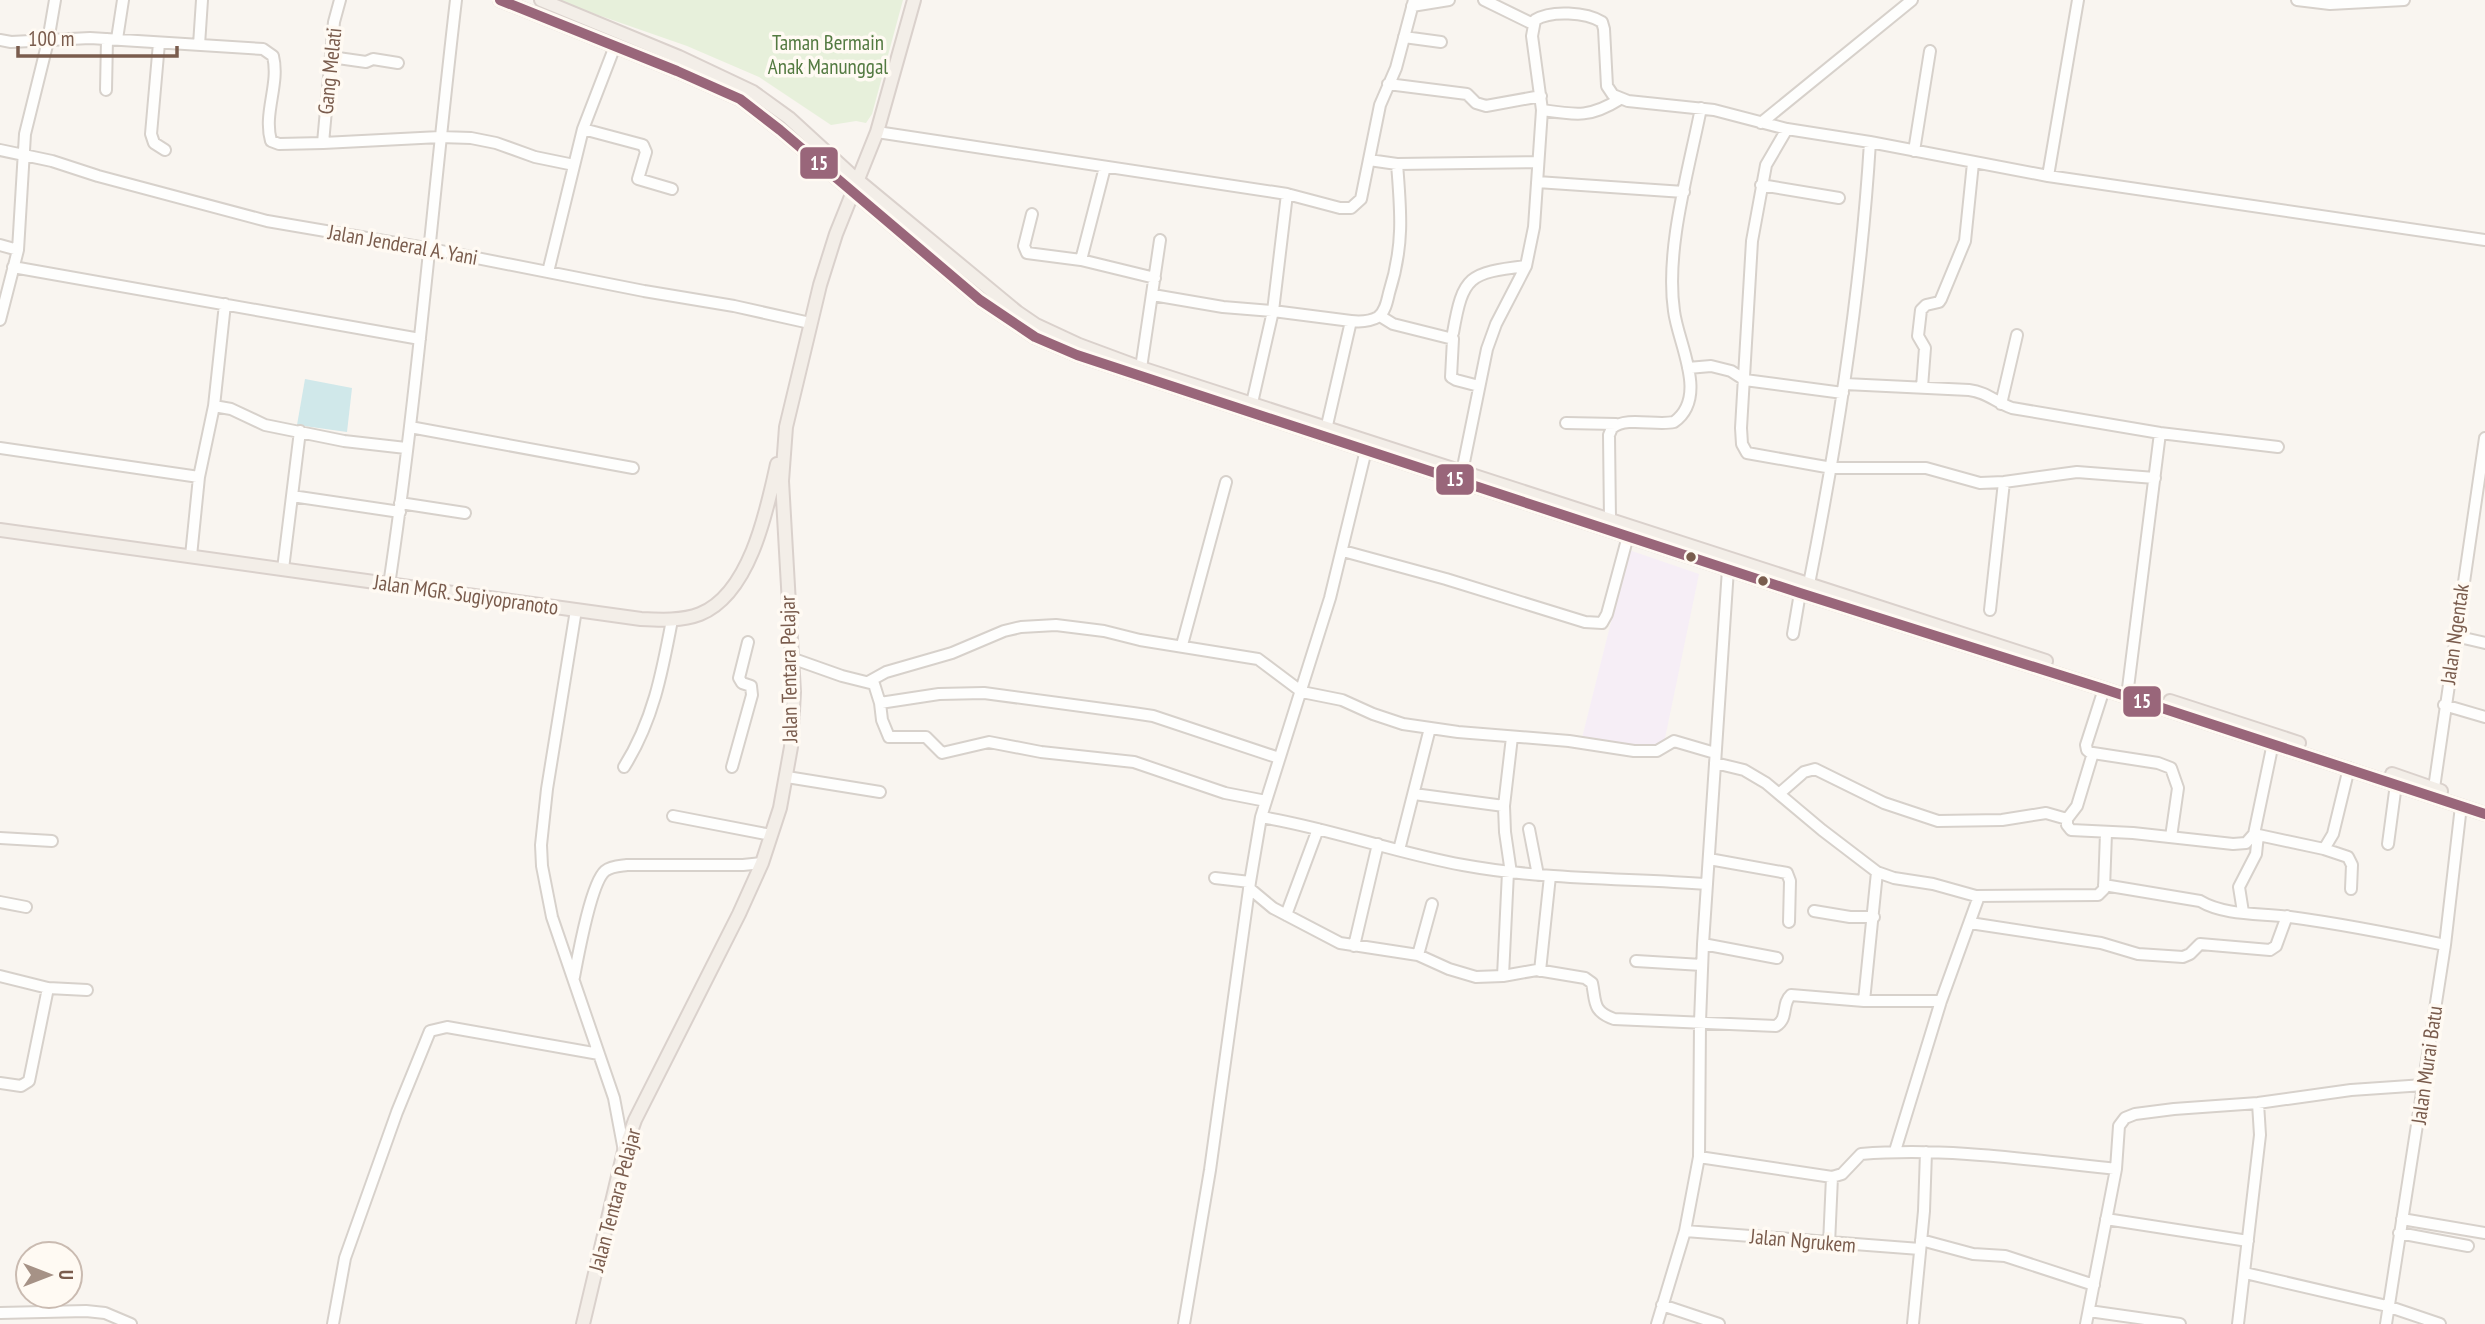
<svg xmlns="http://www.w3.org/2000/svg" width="2485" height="1324" font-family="'PT Sans Narrow',sans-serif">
<rect width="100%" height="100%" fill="#f9f5f0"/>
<path fill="#f6eef6" d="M1629,550L1699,574L1664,743L1660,748L1636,749L1582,738Z"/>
<path fill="#e7f0db" d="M555,0H903L872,114L866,123L856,121L831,125L759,77L687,46Z"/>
<path fill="#d0e8ea" d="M305,379L352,388L347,432L297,425Z"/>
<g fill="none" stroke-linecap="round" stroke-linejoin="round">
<g stroke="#d7d1cb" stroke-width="14">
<path id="minor" d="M1484,0L1533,24
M2297,0L2330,4L2404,0
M1412,6L1449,0
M1404,37L1441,42
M117,39L123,0
M0,40L11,42L90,38L263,49L273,56C280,84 263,113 271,141L279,144L323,143L440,137L471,138L496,143L535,157L574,165
M159,43L151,134L154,143L165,150
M199,45L202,0
M331,57L366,62L373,59L398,63
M1388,84L1467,94L1476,103L1486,106L1541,96
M106,90L107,39
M1542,110C1576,115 1590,118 1620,99
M1761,123L1912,0
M583,129L643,145L646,152L638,179L672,189
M1787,129L1766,165L1752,241L1741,428L1742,444L1747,453L1832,468H1926L1980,483L2004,482L2077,472L2155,478
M877,132L1287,194L1340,208H1351L1361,199L1380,105L1396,68L1414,0
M323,143L334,22L340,0
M0,150L52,161L98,176L267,221L431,249L644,291L734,306L810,323
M1914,151L1930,51
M1369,160L1397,164L1538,162
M2048,176L2078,0
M1537,182L1684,192
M1761,185L1839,198
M1032,214L1024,246L1027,253L1081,260L1155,278
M0,245L18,250
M1081,260L1105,167
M13,267L420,339
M548,272L583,129L615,46
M1153,295L1223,307L1273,311L1351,321C1360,322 1369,322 1378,317C1385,312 1387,302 1389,293C1404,246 1401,212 1397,164
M1380,316L1393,324L1453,339L1451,377L1456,380L1479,386
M0,320L18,250L25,134L48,41L55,0
M1453,333C1463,275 1469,273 1526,266
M1141,368L1160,240
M1688,368L1711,366L1731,371L1745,380L1843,393
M1845,384L1969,390C1987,392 1995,402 2012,408L2160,433L2278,447
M1922,387L1925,348L1918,336L1921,310L1926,305L1939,302L1941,299L1965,241L1973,163
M1252,403L1273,311L1287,194
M2001,404L2017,335
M214,406L231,409L265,425L344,441L406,448
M1566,423L1616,424
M410,427L633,468
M1325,434L1351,321
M0,448L199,477
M1462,472L1487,349L1496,324L1526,266L1534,227L1542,110L1532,36L1535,20C1551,10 1586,12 1602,22L1604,29L1607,86L1613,95L1628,101L1714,110L1787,129L1870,142L2048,176L2485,240
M292,496L400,512
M400,503L465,513
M1610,520L1609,435L1612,428C1627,416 1655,426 1674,422C1709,397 1678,344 1674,311C1665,249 1689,169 1701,108
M1343,551L1446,579L1585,622L1602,623L1607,614L1628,536
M191,556L199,477L214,406L225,304
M283,569L300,431
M1809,584C1838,438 1861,291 1870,142
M389,585C418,391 433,195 456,0
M576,610L547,789L541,845L542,866L552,917L614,1098L624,1151
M1990,610L2004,482
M1793,634L1800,593
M2455,636L2485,643
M1182,645L1226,482
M794,659L842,676L874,684L880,703L939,694L984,693L1133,713L1153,716L1279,758
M868,682L886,672L952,653L1004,631L1021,627L1056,625L1104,631L1140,640L1258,659L1302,692L1342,700L1373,714L1403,724L1458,732L1569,741L1634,751H1657L1674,741L1715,753
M2128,688L2160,433
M880,703L882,720L889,737H926L942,753L989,742L1041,752L1134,762L1225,793L1266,801
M2444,705L2485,717
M2092,754L2087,750L2086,745L2104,689
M1715,763L1744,770L1766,783L1822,830L1877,872L1894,878L1933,884L1976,896L2098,895L2104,889L2106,833
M624,767C653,721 662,673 672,620
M732,767L752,695L751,686L742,683L739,678L748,642
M787,777L880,792
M2434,788L2485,438
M1780,793L1804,772L1815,769L1884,803L1938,821L2002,820L2046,813L2067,819
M1414,794L1504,806L1505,832L1511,873
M1504,806L1512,737
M673,816L771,835
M1261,817C1330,828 1395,853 1463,865C1544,880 1626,878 1707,884
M1529,829L1538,875
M2254,834L2324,849L2348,857L2352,865L2351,889
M2171,837L2178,788L2171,768L2158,763L2093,753L2077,806L2067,819V825L2071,830L2133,833L2233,844L2246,843L2254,834L2273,743
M0,838L52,841
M2388,844L2396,784
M2324,849L2333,834L2349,768
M1399,850L1430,728
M1709,859L1787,873L1790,881L1789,922
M1215,878L1250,882
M2104,885L2200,901C2225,916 2262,913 2290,917C2342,924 2393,934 2445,945
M1249,888L1273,908L1340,943L1418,955L1449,969L1476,977L1503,976L1537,970L1585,978L1592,983C1596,1002 1592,1011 1614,1019L1776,1026C1789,1018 1781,1004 1791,995L1864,1001H1941
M0,902L26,907
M1814,911L1850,917H1874
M2243,912L2239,887L2256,854L2258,835
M1286,915L1318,829
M1970,923L2101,943L2138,954L2183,957L2190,954L2200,944L2270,950L2276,946L2287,916
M1703,944L1777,958
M1354,946L1378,844
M1418,955L1432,904
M1636,961L1702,965
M1540,971L1550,876
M0,976L48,988L87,990
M1503,976L1508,872
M574,977C578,956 591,883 605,871C611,866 620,866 627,865H743L762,863
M1864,1001L1877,872
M0,1083L21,1086L29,1081L48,988
M1895,1151L1941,1001L1979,896
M1699,1157L1832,1177L1842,1174L1861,1154C1946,1147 2031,1160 2116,1169
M2106,1219L2248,1241
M2402,1219L2485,1233
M1685,1231L1920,1249
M2399,1233L2468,1246
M1921,1240L1973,1254L2005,1256L2094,1285
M1829,1244L1832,1177
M2245,1273L2387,1306L2440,1324
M1662,1305L1719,1324
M2089,1311L2180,1324
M0,1313L86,1311L105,1313L131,1324
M333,1324L345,1258L397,1112L430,1031L447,1027L599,1054
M1184,1324L1210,1170L1250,882L1261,817L1330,598L1366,450
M1657,1324L1685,1231L1699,1157L1700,1022L1703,944L1728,569
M1913,1324L1924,1211L1926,1152
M2086,1324L2116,1169L2119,1126L2125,1118L2135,1114L2174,1109L2258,1103L2351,1090L2424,1085
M2238,1324L2260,1135L2258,1103
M2386,1324L2445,945L2461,806"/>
</g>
<g stroke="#dad1cc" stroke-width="16">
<path id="major" d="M500,0L677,71L740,99L780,130L980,300L1035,337L1077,355L1800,593L2104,689L2485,814
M541,0L679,57L753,92L789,118L849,173L1017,312L1036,325L1079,345L1141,368L2046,661
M0,530L641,619C661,620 682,621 700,614C750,594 767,510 777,464
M2170,701L2299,743
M2392,774L2441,791
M583,1324L624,1151L635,1120L739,914L762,863L780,808L791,747L794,692L782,481L786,427L820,285L836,234L877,132L914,0"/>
</g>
<use href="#minor" stroke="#fefefd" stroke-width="10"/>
<use href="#major" stroke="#f3eee8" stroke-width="12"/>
<g stroke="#fffaf3" stroke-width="16">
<path id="bus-1" d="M500,0L677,71L740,99L780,130L980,300L1035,337L1077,355L1800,593L2104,689L2485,814"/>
</g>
<use href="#bus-1" stroke="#99667a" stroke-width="10"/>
</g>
<g fill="#7a5c4d" stroke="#fffaf3" stroke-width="2.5">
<circle cx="1691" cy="557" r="6"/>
<circle cx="1763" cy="581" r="6"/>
</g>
<g text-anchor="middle" stroke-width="7" stroke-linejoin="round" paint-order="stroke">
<g font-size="21" fill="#537a41" stroke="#fffaf3">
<text x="828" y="50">Taman Bermain<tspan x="828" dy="24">Anak Manunggal</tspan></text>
</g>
<g font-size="21" fill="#7a5c4d" stroke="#fffaf3">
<text transform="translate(330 71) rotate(-84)" y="7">Gang Melati</text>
<text transform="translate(403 245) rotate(10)" y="7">Jalan Jenderal A. Yani</text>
<text transform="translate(466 595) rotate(8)" y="7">Jalan MGR. Sugiyopranoto</text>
<text transform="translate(2455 634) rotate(-82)" y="7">Jalan Ngentak</text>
<text transform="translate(789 669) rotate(-91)" y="7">Jalan Tentara Pelajar</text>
<text transform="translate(2427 1065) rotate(-82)" y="7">Jalan Murai Batu</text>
<text transform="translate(615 1200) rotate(-75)" y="7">Jalan Tentara Pelajar</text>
<text transform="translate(1803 1241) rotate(5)" y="7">Jalan Ngrukem</text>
</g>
</g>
<g stroke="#fffaf3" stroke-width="2.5">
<rect x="799" y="146" width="40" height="34" rx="7" fill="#99667a"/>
<rect x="1435" y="463" width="40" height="33" rx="7" fill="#99667a"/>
<rect x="2122" y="685" width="40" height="33" rx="7" fill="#99667a"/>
</g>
<g font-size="19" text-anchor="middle" font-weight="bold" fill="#fff">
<text x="819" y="170">15</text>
<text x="1455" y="486">15</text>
<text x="2142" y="708">15</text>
</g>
<g transform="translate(49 1275) rotate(90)"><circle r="33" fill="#fffaf3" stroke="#cabbb1" stroke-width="2"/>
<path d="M0-5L12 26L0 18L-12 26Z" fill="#a69286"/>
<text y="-10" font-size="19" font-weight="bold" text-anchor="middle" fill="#7a5c4d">U</text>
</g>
<path d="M18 46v10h159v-10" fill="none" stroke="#7a5c4d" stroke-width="3.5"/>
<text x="28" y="46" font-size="21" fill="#7a5c4d" stroke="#fffaf3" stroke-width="5" paint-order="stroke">100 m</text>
</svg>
